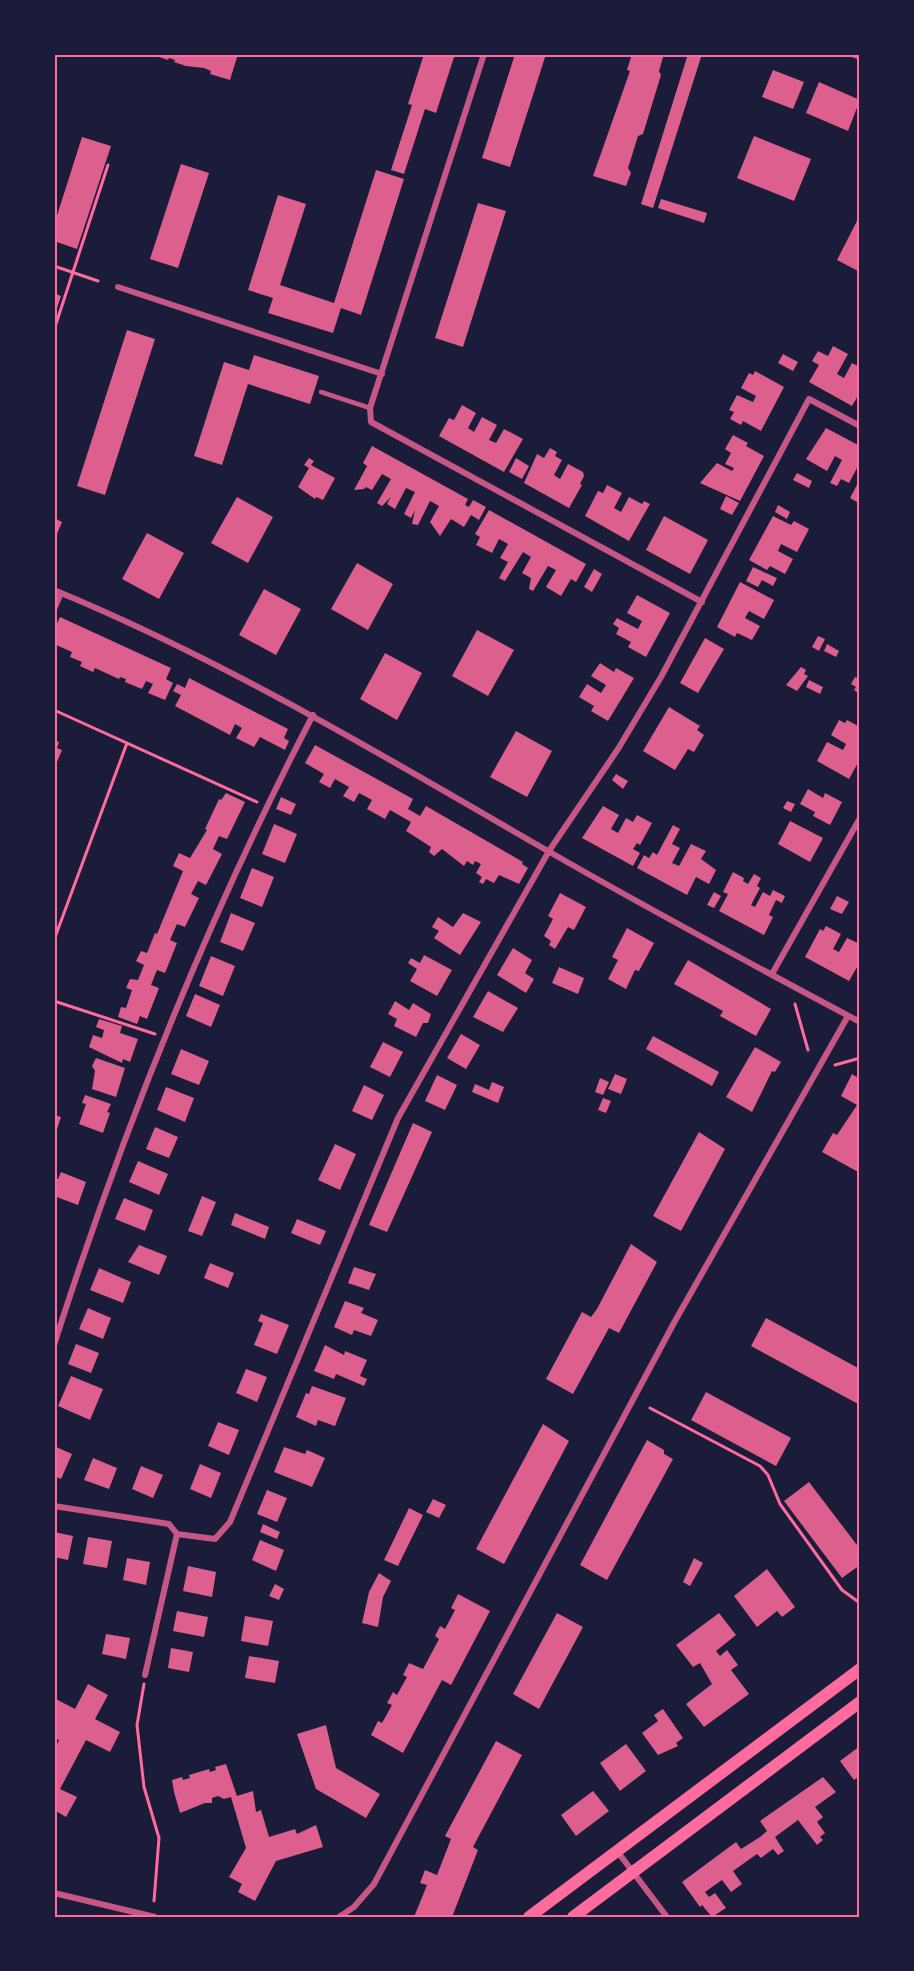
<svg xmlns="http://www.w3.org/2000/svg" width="914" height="1971" font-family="'Golos Text',sans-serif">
<rect width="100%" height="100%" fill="#1b1b3a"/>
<path fill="#dd5f8e" d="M150,54H238L230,80L210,74L211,71L204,68L186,66L174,62L175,60L169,58L168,60Z
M424,54H455L436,113L425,109L404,174L391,170L412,105L408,104Z
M515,54H546L510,167L482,158Z
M632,54H664L659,71L661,75L643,134L638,136L628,168L631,173L626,186L593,176L630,71L627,70Z
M688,54H702L653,208L641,204Z
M773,70L804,82L793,109L762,97Z
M819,82L860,100L848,131L806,113Z
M754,136L811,159L794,201L737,178Z
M82,137L111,146L77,249L54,241V225Z
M181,164L209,173L178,268L150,259Z
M376,170L404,179L361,315L341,308L333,333L268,313L273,298L248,290L278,195L306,204L280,285L334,303Z
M661,199L707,213L704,223L658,208Z
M478,203L506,211L463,347L435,338Z
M860,215V272L837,260Z
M54,293L61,296L54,317Z
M127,330L155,339L105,495L77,486Z
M833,346L848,354L837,374L844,378L852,363L860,367V392L852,406L809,382L819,365L812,361L818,351L828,356Z
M783,354L798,362L793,371L778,363Z
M254,355L319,376L310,404L248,384L222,465L194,456L224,362L249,370Z
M755,371L784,387L761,431L743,421L741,425L730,419L734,412L729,410L737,395L753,402L756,396L741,388L749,373L753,375Z
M462,405L476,413L468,428L474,432L482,417L497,425L489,440L496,443L504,429L523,439L504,472L439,436L449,418L454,420Z
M826,428L860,446V470L857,468L849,483L841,479L837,486L830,483L842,460L835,456L827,471L806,459Z
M733,435L748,443L746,446L764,456L740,501L700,483L717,463L732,471L734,468L725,464L731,453L725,449Z
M372,446L468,499L465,505L469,507L473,500L486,507L479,520L471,515L464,527L451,519L440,536L430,522L439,506L430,501L418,525L412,524L415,510L411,518L404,514L415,492L406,488L395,509L387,504L391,497L382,506L377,503L391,479L382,474L372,490L366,487L364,489L354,490L367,466L363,463Z
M550,448L557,452L555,456L562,460L554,475L560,479L568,464L583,472L584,476L580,484L582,485L569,508L524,483L537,454L544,458Z
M309,458L314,461L311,465L335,478L323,500L316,497L315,499L298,487L309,468L304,465Z
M516,458L529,466L522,479L509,472Z
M797,473L812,481L809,488L793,480Z
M860,479V499L857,502L850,498Z
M607,485L622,493L614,508L621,512L629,497L642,504L644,501L650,504L629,541L585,516L598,491L603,493Z
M726,496L739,503L732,515L720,509Z
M237,497L273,517L248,563L211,543Z
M778,505L790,512L787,519L775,512Z
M489,510L586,564L576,582L571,579L561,596L546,587L556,570L548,566L533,591L529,589L531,578L522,573L531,557L523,552L505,581L499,578L508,562L500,558L508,544L499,539L492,553L476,545L480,537L475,534Z
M664,516L708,540L690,574L646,550Z
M773,516L791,525L794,521L809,529L797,552L781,544L778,551L793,559L785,574L770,566L767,570L749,560Z
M54,518L62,522L54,541Z
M147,533L184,553L159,599L122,579Z
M357,563L393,584L368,630L331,609Z
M753,567L777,578L773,586L762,580L758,587L746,581Z
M594,569L602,574L592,592L584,587Z
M740,582L774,600L764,619L749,611L745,618L760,626L752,640L737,633L735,637L717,627Z
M264,589L301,609L276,655L239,635Z
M637,595L670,613L646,657L628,647L631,642L616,634L619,628L613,624L617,618L638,629L642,621L627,613Z
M60,617L171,668L166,679L173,683L165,700L148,693L153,684L146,681L142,689L125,682L126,679L120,677L119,679L95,668L93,672L80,666L82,662L70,657L72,652L54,644V630Z
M477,630L514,650L488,696L452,676Z
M818,636L825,639L819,651L812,647Z
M705,638L724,649L698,693L680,683Z
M827,644L839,651L836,657L824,651Z
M385,653L422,673L397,720L360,699Z
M600,663L614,672L616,668L634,678L608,721L591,711L594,706L579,697L587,684L601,693L606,685L591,676Z
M801,667L806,670L804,674L808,676L797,691L786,685Z
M855,677L860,679V694L854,690L856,687L851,684Z
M189,678L288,729L284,738L289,741L285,750L260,737L254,747L236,738L242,728L235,724L230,735L175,706L181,695L173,691L177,684L185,688Z
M809,680L823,687L820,694L806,687Z
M669,707L700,726L697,730L704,735L694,752L688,749L675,770L643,751Z
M839,720L845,723L847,720L860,727V759L849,779L817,761L827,742L843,750L846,744L831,735Z
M516,731L552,751L527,797L490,777Z
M54,740L59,742L57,748L62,750L57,762L54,761Z
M315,745L413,799L408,809L420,816L426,806L523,862L522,864L528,868L519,884L499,875L494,883L486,879L483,884L479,882L482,877L476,873L481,864L475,861L473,865L467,861L464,866L442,849L434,856L429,852L431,847L406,831L411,822L390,810L385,819L367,809L372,800L359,793L354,802L343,796L349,787L335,779L330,788L319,782L324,774L305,763Z
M616,774L628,781L623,789L612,780Z
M808,789L823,798L825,793L842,802L830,825L813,816L815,812L800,804Z
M226,793L245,802L227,839L219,836L213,849L222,854L206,885L198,881L191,894L199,898L185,927L177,924L170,940L177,943L165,973L157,970L151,985L159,988L147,1019L140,1016L137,1024L118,1017L121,1007L126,1008L132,990L126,988L130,979L138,980L144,965L136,961L141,951L147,953L155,933L157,934L183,871L173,866L179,853L190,858L207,830L205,829L219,799L221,800Z
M281,797L296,804L291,815L276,809Z
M787,801L795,804L791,812L783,808Z
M603,806L619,815L611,829L618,833L626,818L633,822L637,815L652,823L640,845L637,843L633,849L640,853L633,866L582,838Z
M790,821L823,838L810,862L778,844Z
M274,824L297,834L285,863L262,854Z
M673,825L680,829L672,844L680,848L672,863L679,866L691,844L706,851L701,859L716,870L709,884L696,877L687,895L637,868L644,855L649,858L653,852L657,855Z
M252,868L274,877L262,907L240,898Z
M733,872L744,878L743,881L748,884L754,874L761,878L757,886L760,888L751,905L755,907L763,892L770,896L773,890L785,896L782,903L776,900L769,915L773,917L764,935L719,911L728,894L723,892Z
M714,892L721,896L714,908L707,905Z
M560,893L586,907L574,930L568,927L555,949L549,945L551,941L544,936L553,919L548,916Z
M837,896L849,902L842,914L830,909Z
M231,913L255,923L243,951L220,942Z
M463,913L481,922L460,955L434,938L439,931L432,927L438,917L453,927Z
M826,926L841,934L833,949L839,952L847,938L860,944V962L849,981L805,957L820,929L823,931Z
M627,928L654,943L639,971L635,970L626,989L608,979L618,960L612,957Z
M513,948L532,960L525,973L534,979L526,993L497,975Z
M424,955L452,970L437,996L410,981L417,969L408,963L411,958L420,963Z
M211,956L235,966L223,996L199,986Z
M688,960L771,1009L756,1036L720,1016L723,1011L674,984Z
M559,967L584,978L578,994L552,983Z
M488,991L518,1008L503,1032L473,1017Z
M195,994L220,1005L211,1027L186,1016Z
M395,1001L409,1010L413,1003L431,1014L428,1023H423L416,1037L394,1026L397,1019L388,1014Z
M99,1019L122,1026L120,1033L138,1039L130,1062L123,1059L122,1063L89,1047L93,1035L102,1038L104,1030L96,1027Z
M461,1034L480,1045L466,1069L447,1058Z
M653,1036L719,1072L712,1086L646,1049Z
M383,1042L403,1052L390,1077L370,1067Z
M755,1047L781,1062L775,1072L772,1071L752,1112L726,1097Z
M181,1049L209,1061L199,1085L171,1074Z
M96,1058L125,1068L116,1097L92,1089L95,1071L92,1066Z
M615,1074L627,1079L621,1094L608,1089Z
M852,1074L860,1079V1173L822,1152L833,1133L837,1135L857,1105L841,1096Z
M437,1075L457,1085L445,1110L425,1101Z
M600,1078L609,1082L603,1095L595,1092Z
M492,1082L504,1087L498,1103L472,1092L475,1084L489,1090Z
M364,1085L384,1095L372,1120L352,1111Z
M166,1087L194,1098L185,1122L157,1110Z
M85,1095L111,1104L107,1112L110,1113L103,1133L79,1124L86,1104L82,1103Z
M603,1098L611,1101L606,1113L598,1110Z
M54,1115L61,1117L54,1138Z
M413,1123L432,1132L387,1232L369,1225Z
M155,1127L178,1137L169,1158L146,1149Z
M699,1132L725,1149L681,1231L653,1216Z
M335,1144L356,1154L340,1190L318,1180Z
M138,1161L168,1174L159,1195L129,1182Z
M61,1172L86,1182L78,1205L54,1196V1177L58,1179Z
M202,1196L216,1202L202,1236L188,1231Z
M124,1198L153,1210L145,1231L115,1219Z
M235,1213L269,1227L265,1239L231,1225Z
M297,1219L326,1231L320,1245L291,1233Z
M631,1244L657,1262L619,1333L609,1328L573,1394L546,1379L582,1312L591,1317L597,1309Z
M139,1245L167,1256L159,1275L128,1262Z
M210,1263L234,1273L228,1288L204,1278Z
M354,1267L376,1274L369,1290L348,1283Z
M99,1268L131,1282L123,1303L90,1290Z
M345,1301L364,1308L361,1313L378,1320L371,1336L354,1330L352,1335L334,1327Z
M88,1308L111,1318L103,1339L79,1329Z
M261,1314L289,1325L277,1354L254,1345L263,1323L258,1321Z
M766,1318L860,1369V1405L751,1346Z
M76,1344L99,1353L91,1373L68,1364Z
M325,1345L344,1355L345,1351L367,1360L360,1376L367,1379L364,1386L336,1374L334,1379L314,1371Z
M246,1369L267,1377L257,1402L236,1393Z
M71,1376L103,1389L90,1420L58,1406Z
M312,1386L346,1398L335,1426L318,1420L316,1426L296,1417L306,1393L309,1394Z
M706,1392L791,1438L776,1466L691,1420Z
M218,1422L239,1430L229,1455L208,1446Z
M543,1424L569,1441L504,1564L476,1549Z
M647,1440L664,1450V1454L673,1459L607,1580L580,1565Z
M54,1446L72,1454L61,1479L54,1476Z
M284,1447L305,1454L307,1450L325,1458L312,1487L274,1472Z
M93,1458L117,1468L109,1489L84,1480Z
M200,1464L221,1473L211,1498L190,1489Z
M141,1466L163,1475L153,1498L132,1489Z
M809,1482L860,1549V1565L842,1578L784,1501Z
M267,1490L287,1498L277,1522L257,1514Z
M433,1499L446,1505L439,1518L426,1512Z
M409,1508L423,1515L398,1566L384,1560Z
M263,1524L280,1532L277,1539L260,1532Z
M54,1532L73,1536L68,1560L54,1557Z
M88,1537L112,1541L107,1568L83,1564Z
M260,1540L284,1550L276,1571L252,1560Z
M127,1558L150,1562L146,1585L123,1580Z
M694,1558L703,1563L690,1586L683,1582Z
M188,1566L216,1572L212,1597L183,1591Z
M767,1569L795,1607L782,1617L777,1611L757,1627L734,1596Z
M379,1573L391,1581L383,1597L378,1627L362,1623L369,1592Z
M275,1584L284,1589L279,1600L269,1596Z
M458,1594L490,1611L451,1685L442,1680L403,1753L371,1735L378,1721L382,1723L392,1705L387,1703L393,1692L397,1695L407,1677L403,1675L409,1663L423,1669L439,1639L435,1636L440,1626L445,1629L455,1610L451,1608Z
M177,1611L208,1617L204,1637L173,1631Z
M557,1613L583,1627L539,1709L513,1694Z
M719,1613L736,1635L716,1651L720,1656L727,1650L738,1665L731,1670L749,1694L704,1727L686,1704L712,1684L700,1663L693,1667L676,1645Z
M245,1616L273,1621L268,1646L241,1641Z
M106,1634L130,1638L126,1659L102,1654Z
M171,1648L193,1652L189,1672L168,1668Z
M249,1656L279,1661L275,1683L245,1678Z
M88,1684L108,1695L95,1719L120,1732L110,1752L86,1740L60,1789L77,1797L66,1817L54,1810V1751L59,1740L54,1738V1698L75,1709Z
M663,1709L683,1738L676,1743L678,1746L658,1755L642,1733L658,1721L654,1715Z
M326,1725L336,1768L380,1794L366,1818L316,1789L297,1734Z
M496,1741L522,1755L473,1847L478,1850L452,1917H414L427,1885L420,1883L425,1870L437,1875L451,1839L445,1836Z
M626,1744L646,1771L620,1791L600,1763Z
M860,1746V1776L854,1780L840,1761Z
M226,1764L237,1796L253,1791L256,1812L261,1810L269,1837L295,1829L297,1834L316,1825L323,1847L276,1861L255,1901L238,1892L242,1884L229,1877L246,1848L231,1797L224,1799L218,1796L212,1798V1803H205L180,1813L174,1792L172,1780L182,1777L183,1780L190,1778L189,1775L209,1769L210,1772L216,1770L215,1767Z
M823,1777L836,1792L815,1807L823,1817L817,1822L825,1833L820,1837L823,1840L817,1845L798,1820L775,1837L784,1851L778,1855L773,1849L761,1858L757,1854L733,1871L742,1884L731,1892L722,1880L705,1892L709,1897L715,1893L726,1908L712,1917L702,1905L700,1907L682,1882L736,1842L741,1849L760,1837L767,1831L760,1821Z
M593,1791L609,1811L576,1836L561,1815Z"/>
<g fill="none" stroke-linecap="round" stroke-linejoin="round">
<path stroke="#ff6b9d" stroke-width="3" d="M54,266L98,281
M54,330L108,165
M54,710L257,802
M54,940L127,743
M54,1001L155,1034
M795,1004L808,1050
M835,1065L860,1058
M650,1408L760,1466L768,1475L780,1504L842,1590L860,1603
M144,1684L137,1725L144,1787L159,1838L154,1901"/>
<path stroke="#c65784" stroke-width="4.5" d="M321,392L370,408"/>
<path stroke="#c65784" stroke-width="6" d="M484,54L370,408L371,422L702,602
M852,54L860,57
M118,287L382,374
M54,590C221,659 377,752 534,843C641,905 751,964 860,1022
M54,609L61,593
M772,974L860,818
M54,1345C123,1129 208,917 313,715
M54,1506L169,1524L177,1534L215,1539L230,1522L398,1118L549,851L618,749L661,677L809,399L860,426
M145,1675L177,1534
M617,1851L667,1917
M54,1893L155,1917
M339,1917L354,1907L374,1884L675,1321L848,1016"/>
<path stroke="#ff6b9d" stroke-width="12" d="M529,1917L860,1669
M573,1917L860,1702"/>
</g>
<rect width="914" height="1971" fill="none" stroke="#1b1b3a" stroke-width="111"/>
<rect x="56" y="56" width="802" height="1860" fill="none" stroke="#ff6b9d" stroke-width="2"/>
</svg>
